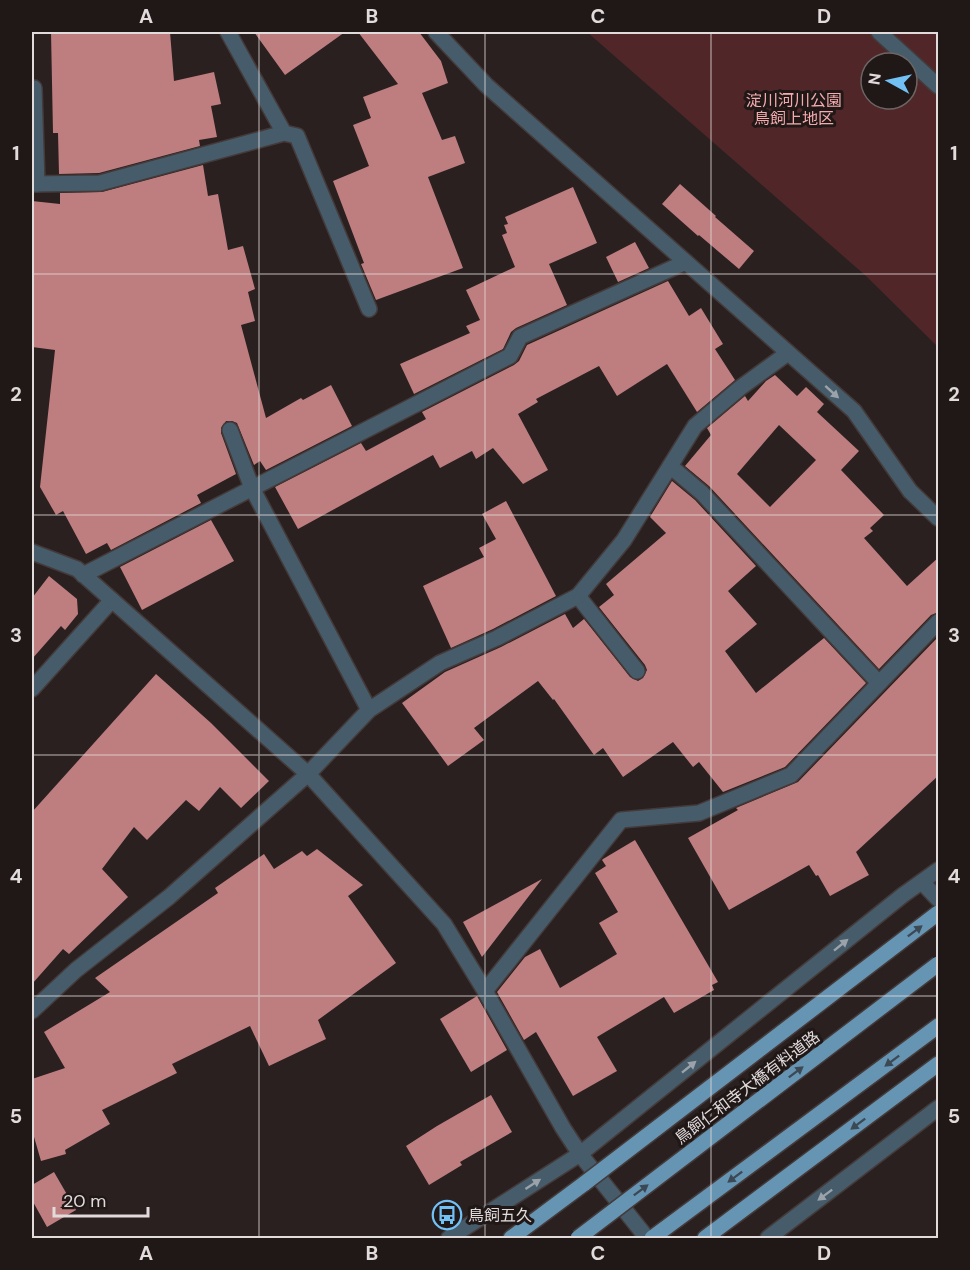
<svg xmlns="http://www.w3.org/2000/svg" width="970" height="1270" font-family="'DM Sans','Noto Sans JP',sans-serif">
<rect width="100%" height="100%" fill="#2a2020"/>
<path fill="#502629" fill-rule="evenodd" d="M587,32H938V347L866,276ZM871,63H907V99H871Z"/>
<path fill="#be7d7f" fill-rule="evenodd" d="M51,32H170L174,81L214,72L221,104L211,106L217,137L199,140L200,146L99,173L59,174L58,133H53Z
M254,32H345L285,75Z
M358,32H419L441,61L448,83L422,93L442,140L455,136L465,163L428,177L463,268L376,300L361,264L364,263L333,181L369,166L353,125L371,118L363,97L398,84Z
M203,165L208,196L218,194L228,250L243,246L255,289L248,292L255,321L241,325L266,418L301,398L303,400L331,385L352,426L266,470L260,461L254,465L237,423L232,421H226L221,428V433L236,474L197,495L201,503L111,550L107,543L86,554L63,511L56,515L40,487L55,350L32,347V201L60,204V193L102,192Z
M680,184L716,216L715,217L754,251L739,269L699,235L698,236L662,204Z
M573,187L597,243L549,264L567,305L516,328L511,332L503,349L414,394L400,364L470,333L466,326L480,320L466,290L515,267L502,235L507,233L504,225L508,224L505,217Z
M635,242L649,268L618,282L606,257Z
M668,281L689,316L701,308L723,344L715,349L735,380L697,412L667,364L617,396L599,366L536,399L538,402L518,414L548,470L523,484L493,448L476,459L472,451L440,468L433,455L298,529L275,487L361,443L366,451L426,419L422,412L514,365L519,361L527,345Z
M775,375L797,396L806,387L824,404L817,412L859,451L841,470L884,515L870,528L873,531L864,538L907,586L939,557V612L931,615L879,669L709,486L685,466L711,435L707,428L745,396L748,401L766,381ZM779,425L816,460L770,507L737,474Z
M672,481L695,500L756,566L728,591L757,624L725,651L756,693L824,638L866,683L785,767L723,792L699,762L693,767L673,742L623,777L603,748L594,755L554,699L553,700L538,681L474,728L484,740L448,766L402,703L445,672L501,647L565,614L573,628L584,619L630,677L638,681L643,678L647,670L645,665L599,607L614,595L606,584L666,533L650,517Z
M506,501L556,596L493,629L451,648L423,586L484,557L479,548L496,539L482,514Z
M211,520L234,561L142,610L120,567Z
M49,576L77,599L78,614L65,630L61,626L32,659V598Z
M939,636V775L856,852L869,875L830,896L818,875L816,876L809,865L729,910L688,838L738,810L736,808L798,782Z
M156,674L211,723L269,781L241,808L220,787L199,811L186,800L147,840L134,827L102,869L128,897L69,954L63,949L32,984V812Z
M635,840L718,982L712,985L714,990L674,1013L664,997L597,1037L617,1071L573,1096L536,1032L524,1040L497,992L525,957L540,949L560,988L617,954L599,923L618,912L595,873L606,866L602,860L603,859Z
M317,849L363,885L348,896L396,963L318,1020L326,1039L269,1066L250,1026L172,1064L177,1073L102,1110L110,1124L65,1150L66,1154L41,1161L32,1130V1079L65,1068L44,1032L110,992L95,978L218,893L215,888L264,854L274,869L302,851L307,856Z
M542,879L482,957L463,922Z
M477,996L507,1050L471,1072L440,1019Z
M491,1095L512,1132L460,1162L462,1165L429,1185L406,1146L437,1126Z
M54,1172L76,1210L47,1227L32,1200V1185Z"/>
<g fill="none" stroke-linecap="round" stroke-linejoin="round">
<g stroke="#443a3a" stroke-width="18">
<path id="service" d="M879,32L938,86
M34,88L37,184
M670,466L702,493L879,683
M578,596L637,671
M32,689L112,600"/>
</g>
<g stroke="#443a3a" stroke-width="18">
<path id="minor" d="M228,32L284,133L297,136L369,309
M436,32L486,85L854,411L910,491L938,518
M32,184L100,183L284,133
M230,430L252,488L369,710
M32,552L77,569L308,774L444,924L485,991L563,1128L580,1154L647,1238
M83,575L510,356L520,337L686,262
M922,882L938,899
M485,991L621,820L699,813L791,775L938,622
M32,1011L76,970L169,897L308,774L369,710L440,663L497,638L578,596L624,540L695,426L740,388L788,353
M449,1238L580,1154L903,895L938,870
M768,1238L938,1108"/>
</g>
<g stroke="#443a3a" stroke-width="18">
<path id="primary" d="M511,1238L585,1183
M652,1238L938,1026
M705,1238L938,1064"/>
</g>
<use href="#service" stroke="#465c6b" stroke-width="15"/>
<use href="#minor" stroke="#465c6b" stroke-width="15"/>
<use href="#primary" stroke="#6694b3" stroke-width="15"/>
<g stroke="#443a3a" stroke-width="18" stroke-linecap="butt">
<path id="primary-bridge" d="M585,1183L938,913
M578,1238L938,964"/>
</g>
<use href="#primary-bridge" stroke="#6694b3" stroke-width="15"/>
</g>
<defs><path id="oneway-solid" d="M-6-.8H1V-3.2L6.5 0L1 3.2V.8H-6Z" transform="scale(1.5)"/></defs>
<g fill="#9ba2a9">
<use href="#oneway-solid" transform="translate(832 392) rotate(42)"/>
<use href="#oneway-solid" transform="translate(841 945) rotate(-39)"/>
<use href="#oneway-solid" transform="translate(689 1067) rotate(-39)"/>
<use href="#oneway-solid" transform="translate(533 1184) rotate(-33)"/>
<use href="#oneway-solid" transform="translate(825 1195) rotate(143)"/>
</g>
<g fill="#3c4955">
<use href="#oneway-solid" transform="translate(915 931) rotate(-37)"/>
<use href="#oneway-solid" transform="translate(892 1061) rotate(143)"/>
<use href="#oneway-solid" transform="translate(796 1072) rotate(-37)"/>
<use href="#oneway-solid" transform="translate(858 1124) rotate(143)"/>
<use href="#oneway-solid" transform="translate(735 1177) rotate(143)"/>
<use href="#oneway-solid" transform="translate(641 1190) rotate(-37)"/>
</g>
<path fill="none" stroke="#e1dbdb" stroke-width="1.5" stroke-opacity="0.55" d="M259,32V1238M485,32V1238M711,32V1238M32,274H938M32,515H938M32,755H938M32,996H938"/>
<defs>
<g id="bus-ring" transform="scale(1.5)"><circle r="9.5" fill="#201717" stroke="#71c1f5" stroke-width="1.5"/><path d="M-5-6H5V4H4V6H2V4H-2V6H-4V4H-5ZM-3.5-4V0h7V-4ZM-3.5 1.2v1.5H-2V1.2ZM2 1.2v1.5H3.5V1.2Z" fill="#71c1f5"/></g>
</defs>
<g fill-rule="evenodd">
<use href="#bus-ring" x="447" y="1215"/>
</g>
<g text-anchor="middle" stroke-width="6" stroke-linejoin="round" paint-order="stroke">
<g font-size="16" fill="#f5abad" stroke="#201717">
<text x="794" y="106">淀川河川公園<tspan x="794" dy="18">鳥飼上地区</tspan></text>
</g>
<g font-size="16" fill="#e1dbdb" stroke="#201717">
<text transform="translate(747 1087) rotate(-37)" y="6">鳥飼仁和寺大橋有料道路</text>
</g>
<g font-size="16" fill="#e1dbdb" stroke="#201717" text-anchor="start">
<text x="468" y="1221">鳥飼五久</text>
</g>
</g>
<rect width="970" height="1270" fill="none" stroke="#201717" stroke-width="66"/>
<g transform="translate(889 81) rotate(278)"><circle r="28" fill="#201717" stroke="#6d6565" stroke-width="1.5"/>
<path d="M0-4.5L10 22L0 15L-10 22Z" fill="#71c1f5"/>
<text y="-9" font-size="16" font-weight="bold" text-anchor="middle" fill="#e1dbdb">N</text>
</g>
<path d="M54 1207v9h94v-9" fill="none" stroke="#e1dbdb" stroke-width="3"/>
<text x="63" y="1207" font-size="18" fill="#e1dbdb" stroke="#201717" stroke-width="4.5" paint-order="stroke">20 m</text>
<rect x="33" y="33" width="904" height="1204" fill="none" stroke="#e1dbdb" stroke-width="2"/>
<g font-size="20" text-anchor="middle" font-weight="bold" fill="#e1dbdb">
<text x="146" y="23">A</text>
<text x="372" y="23">B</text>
<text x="598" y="23">C</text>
<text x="824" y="23">D</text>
<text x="16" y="160">1</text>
<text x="954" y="160">1</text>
<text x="16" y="401">2</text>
<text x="954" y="401">2</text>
<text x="16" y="642">3</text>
<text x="954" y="642">3</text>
<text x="16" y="883">4</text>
<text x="954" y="883">4</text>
<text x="16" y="1123">5</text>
<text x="954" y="1123">5</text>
<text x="146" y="1260">A</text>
<text x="372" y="1260">B</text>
<text x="598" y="1260">C</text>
<text x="824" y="1260">D</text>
</g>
</svg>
